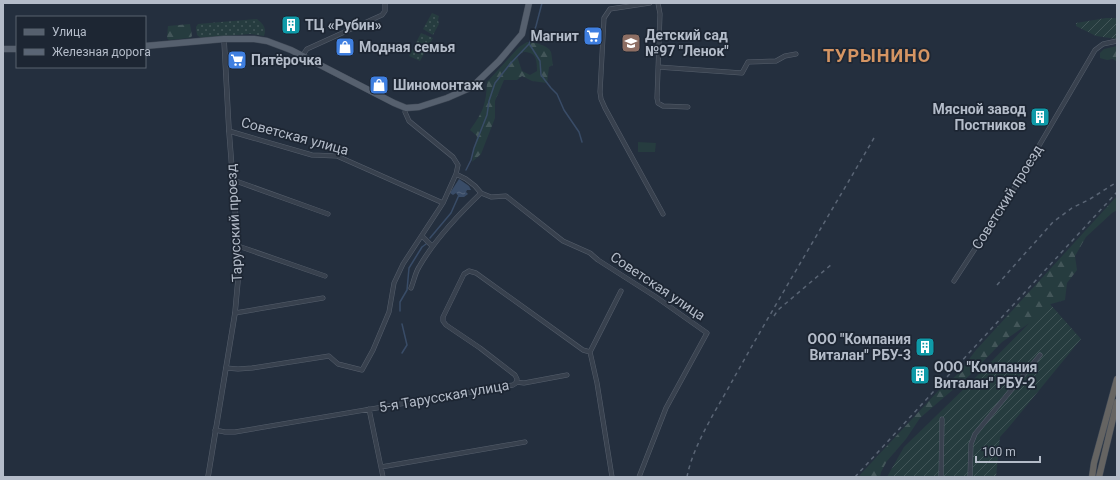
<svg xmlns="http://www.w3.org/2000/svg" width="1120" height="480" font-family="Roboto,sans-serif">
<defs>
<pattern id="grass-dots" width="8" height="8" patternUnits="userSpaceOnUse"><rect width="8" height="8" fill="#263c3f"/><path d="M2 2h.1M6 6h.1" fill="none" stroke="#435659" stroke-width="1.8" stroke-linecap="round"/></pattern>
<pattern id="forest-firs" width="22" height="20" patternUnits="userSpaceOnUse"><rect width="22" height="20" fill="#263c3f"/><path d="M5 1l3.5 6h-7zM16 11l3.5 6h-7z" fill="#435659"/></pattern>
<pattern id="garden-furrows" width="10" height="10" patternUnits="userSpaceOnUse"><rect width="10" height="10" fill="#263c3f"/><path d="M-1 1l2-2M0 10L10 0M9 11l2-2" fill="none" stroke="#435659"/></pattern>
<pattern id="water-ripples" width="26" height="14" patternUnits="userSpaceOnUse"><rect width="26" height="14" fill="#394c67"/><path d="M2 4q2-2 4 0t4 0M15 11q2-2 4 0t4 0" fill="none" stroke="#53647b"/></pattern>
</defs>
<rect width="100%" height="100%" fill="#242f3e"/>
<path fill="url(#grass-dots)" d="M432,13L439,16L438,20L439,24L433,35L423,29Z
M257,19C263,24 267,28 264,36L250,34L201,38L197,35L196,27L198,24Z
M421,33L433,38L420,61L409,56Z"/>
<path fill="url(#forest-firs)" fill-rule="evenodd" d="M190,24L192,36L190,38L169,40L167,38L168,26Z
M527,42C534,42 548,45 551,52C552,56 552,61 553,65L549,67L547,83L532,81L522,76L517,80H504L495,101V118L481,154L472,162L477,136L470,130C483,112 486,105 487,82L519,47ZM523,52C536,52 537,59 537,71L530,75L522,71L517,56Z
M1117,46V62L1113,59L1107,60L1100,58V53L1104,49Z
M1117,196V210L1112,213L1086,237L1075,256L1077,270L1067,283L1065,300L1051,304L1031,322L1002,342L970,375L920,418L906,439L887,461L881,472L880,477H858L939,390L958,374L976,350Z"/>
<path fill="#263c3f" d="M638,142L656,143L655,152H638Z"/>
<path fill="url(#garden-furrows)" d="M1106,18H1117V39L1096,36L1076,26V23Z
M1049,303L1081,339L1009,427L1000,437L996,477H887L904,447L972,381Z"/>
<path fill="url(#water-ripples)" d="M459,179L469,186L471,190H467L466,192L468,194L464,197H459L456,193L453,195L450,193Z"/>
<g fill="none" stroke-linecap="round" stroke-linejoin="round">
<path stroke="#394c67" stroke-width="1.5" d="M530,45L540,61L541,75L551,88L557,94L564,110L579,132L582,142
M466,170L471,160L474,148L487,115L489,101L495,83L510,64L529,44L536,26L542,3
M430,238L451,213L459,195
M400,311V302L407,290L409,268L422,247L426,244
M402,353L407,345L402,324"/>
<g stroke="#565f6c" stroke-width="5">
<path id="minor" d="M650,3L610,9L604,18L600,92L601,99L605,108L663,214
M658,3L660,14L657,98L658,103L663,106L688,107
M302,56L307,49L382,15L385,11V3
M658,67L742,73L748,62L776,61L785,56L796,54
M406,108L405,112L409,121L453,157L458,165L456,174L466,179L475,186L481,193L491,197L506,196L563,241L590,253L598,260L656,297L707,333L666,408L639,477
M229,131L312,155L337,156L443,203
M233,180L328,214
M422,236L432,246
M238,246L325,276
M954,281L1012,192L1095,50L1103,44L1117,41
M411,288C414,281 415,273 419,267C435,239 458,215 481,193
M235,313L323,298
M226,368L238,369L252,368L329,356L338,364L362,370L373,350L389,312L394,283L403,264L443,203L456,174
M516,382L524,383L567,375
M369,409L383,477
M215,430L225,432H235L513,385L516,383L517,379L515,375L480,348L446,325L443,321V317L464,274L469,271L476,273L583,350L590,352
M381,467L525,442
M612,477L597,383L590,352L621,291
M941,477L942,419
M970,477L971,444L975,434L1040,355"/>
</g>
<g stroke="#565f6c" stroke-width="5.5">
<path id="tertiary" d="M208,477L235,313L238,280V246L229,131L224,39"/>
</g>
<g stroke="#414a57" stroke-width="7">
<path id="primary" d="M145,46L224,39H254L267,41L291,50L394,103L406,108L419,107L447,98L472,87L499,61L522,34L529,3
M3,49H17"/>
</g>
<g stroke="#434c59" stroke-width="7">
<path id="trunk" d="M1092,477L1094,463L1117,379
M1099,477L1117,402"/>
</g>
<use href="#minor" stroke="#38414e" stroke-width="4"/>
<use href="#tertiary" stroke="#38414e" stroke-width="4.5"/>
<use href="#primary" stroke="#56606e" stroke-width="6"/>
<use href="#trunk" stroke="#656462" stroke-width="6"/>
<path stroke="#5a6575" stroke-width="1.5" stroke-dasharray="4 4" stroke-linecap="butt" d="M997,285L1053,222L1072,208L1090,199L1117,182
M774,316L778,310L832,264
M687,477C693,444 719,406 735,376C780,296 828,217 874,138
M855,477L1117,192"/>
</g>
<defs>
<g id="building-square" transform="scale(1)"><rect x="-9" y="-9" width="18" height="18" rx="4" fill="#0f9aa8" stroke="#1d2633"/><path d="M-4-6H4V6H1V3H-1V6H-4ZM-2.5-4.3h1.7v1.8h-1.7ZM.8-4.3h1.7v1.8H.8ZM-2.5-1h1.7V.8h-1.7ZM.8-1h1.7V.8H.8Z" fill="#fff"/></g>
<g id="supermarket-square" transform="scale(1)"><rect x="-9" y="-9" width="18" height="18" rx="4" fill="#3f7fe0" stroke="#1d2633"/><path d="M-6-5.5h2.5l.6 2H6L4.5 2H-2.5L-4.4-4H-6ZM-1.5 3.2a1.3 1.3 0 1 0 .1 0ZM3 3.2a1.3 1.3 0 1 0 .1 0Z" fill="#fff"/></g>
<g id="school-square" transform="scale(1)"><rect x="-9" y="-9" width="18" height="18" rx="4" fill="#8d6e63" stroke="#1d2633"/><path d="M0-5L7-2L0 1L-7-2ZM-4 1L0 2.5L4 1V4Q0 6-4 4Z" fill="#fff"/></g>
<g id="shop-square" transform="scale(1)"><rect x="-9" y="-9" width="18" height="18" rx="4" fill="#3f7fe0" stroke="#1d2633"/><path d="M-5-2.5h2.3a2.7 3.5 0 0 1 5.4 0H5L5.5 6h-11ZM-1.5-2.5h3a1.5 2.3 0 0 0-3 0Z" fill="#fff"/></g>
</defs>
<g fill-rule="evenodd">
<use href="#building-square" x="291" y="25"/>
<use href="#supermarket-square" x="593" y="36"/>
<use href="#school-square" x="631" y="43"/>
<use href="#shop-square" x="345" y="47"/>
<use href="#supermarket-square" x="237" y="60"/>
<use href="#shop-square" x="379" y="85"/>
<use href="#building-square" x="1040" y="117"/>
<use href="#building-square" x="925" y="347"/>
<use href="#building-square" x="920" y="375"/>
</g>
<g text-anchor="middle" stroke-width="3.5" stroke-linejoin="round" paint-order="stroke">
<g font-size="14" font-weight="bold" fill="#b4bcc9" stroke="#1d2633" text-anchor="start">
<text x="305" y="30">ТЦ «Рубин»</text>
<text x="645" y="40">Детский сад<tspan x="645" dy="16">№97 "Ленок"</tspan></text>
<text x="579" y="41" text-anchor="end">Магнит</text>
<text x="359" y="52">Модная семья</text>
<text x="251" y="65">Пятёрочка</text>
<text x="393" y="90">Шиномонтаж</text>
<text x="1026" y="114" text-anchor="end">Мясной завод<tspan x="1026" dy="16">Постников</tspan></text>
<text x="911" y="344" text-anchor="end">ООО "Компания<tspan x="911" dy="16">Виталан" РБУ-3</tspan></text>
<text x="934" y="372">ООО "Компания<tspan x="934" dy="16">Виталан" РБУ-2</tspan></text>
</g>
<g font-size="14" fill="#b4bcc9" stroke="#1d2633">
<text transform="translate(295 136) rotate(15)" y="5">Советская улица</text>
<text transform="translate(1007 197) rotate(-58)" y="5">Советский проезд</text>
<text transform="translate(234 223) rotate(-93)" y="5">Тарусский проезд</text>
<text transform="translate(658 286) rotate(34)" y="5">Советская улица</text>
<text transform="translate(444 396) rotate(-10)" y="5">5-я Тарусская улица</text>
</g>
<g font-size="18" font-weight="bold" letter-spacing="1" fill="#d59563" stroke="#1d2633">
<text x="877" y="62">ТУРЫНИНО</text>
</g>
</g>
<rect width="1120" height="480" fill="none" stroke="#b4bcc9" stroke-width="8"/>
<rect x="16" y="16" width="130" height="52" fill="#1d2633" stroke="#59626f"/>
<rect x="24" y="29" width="20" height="6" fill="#56606e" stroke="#59626f"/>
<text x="52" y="36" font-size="12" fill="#b4bcc9">Улица</text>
<rect x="24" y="49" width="20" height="6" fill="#5a6575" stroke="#59626f"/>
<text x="52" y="56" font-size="12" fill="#b4bcc9">Железная дорога</text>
<path d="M976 456v6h64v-6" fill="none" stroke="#b4bcc9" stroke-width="2"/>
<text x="982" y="456" font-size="12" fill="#b4bcc9" stroke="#1d2633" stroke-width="3" paint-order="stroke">100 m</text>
</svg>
